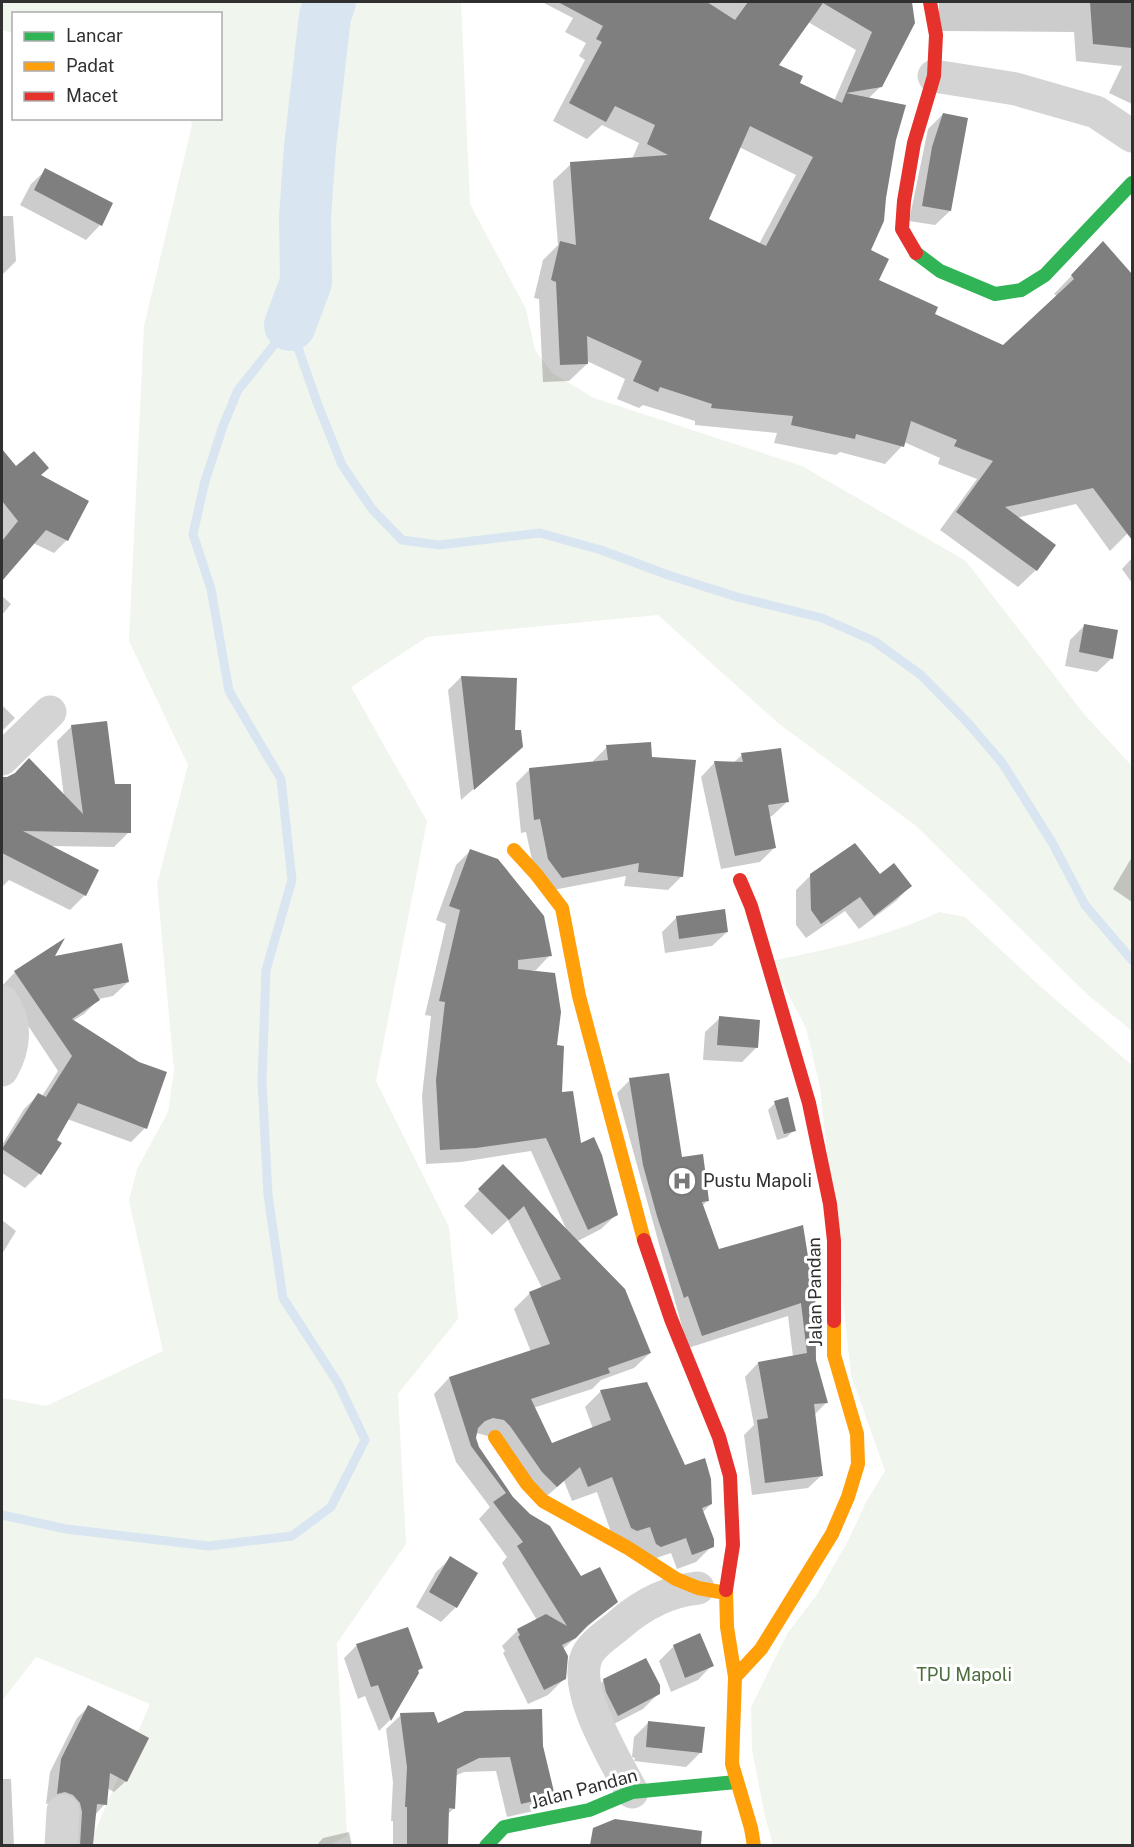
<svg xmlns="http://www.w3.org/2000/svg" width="1134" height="1847" font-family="'Public Sans',sans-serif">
<rect width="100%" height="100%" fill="#fff"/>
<path fill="#f0f5ed" d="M2,2H461L470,204L526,309L535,350L552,373L594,398L802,466L966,561L1084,714L1132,766V1031L1088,995L915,825L778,723L658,615L427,637L351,687L427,821L376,1081L449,1227L458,1319L398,1394L406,1544L337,1643L347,1836L328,1846L89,1845L150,1704L36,1657L2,1701V1398L46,1406L163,1351L129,1201L137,1169L168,1112L174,1070L157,884L188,765L129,641L144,326L192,125L190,119L220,118V14H14L13,33L2,30Z
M939,912L965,917L1041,987L1132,1065V1845H773L765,1817L752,1749L751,1707L787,1634L818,1593L849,1539L866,1502L885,1471L851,1375L820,1087L806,1028L771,961C830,949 884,938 939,912Z"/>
<path fill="#0003" fill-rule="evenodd" d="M542,2H910L881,86L868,99L869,250L877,280L933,314L1003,347L1057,296L1054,294L1102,244L1132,276V529L1110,551L1076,504L1016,518L1036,570L1018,587L940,530L977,479L938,464L940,458L904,442L902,446L885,464L840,452L836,455L774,443L777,433L695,425V421L643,405L639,408L617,399L625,379L587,361V364L569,381L543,382L539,299L534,298L543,260L558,245L553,181L571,164L632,159L639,143L602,125L587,139L553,121L585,60L579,56L586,43L565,32L573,18ZM808,22L856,50L834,101L798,83L777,66ZM739,147L796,175L759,244L707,219Z
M939,2H1132V104L1109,93L1122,66L1076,61L1074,32L939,31Z
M943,114L950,211L935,225L909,221L928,129Z
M46,170L100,225L86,240L20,205L31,184Z
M2,216H13L16,261L2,275Z
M12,464L16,468L39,476L67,540L54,553L33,543L2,579V474Z
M1132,558V583L1122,569Z
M2,596L11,604L2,615Z
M1085,625L1112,658L1097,672L1065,666L1070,640Z
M461,677L516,679L514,732L522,747L461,800L448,690Z
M2,705L15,718L2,731Z
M72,726L113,785L129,832L114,847L49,846L97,870L85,895L70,910L9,880L2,887V807L3,805L2,803V783L7,778L64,797L57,741Z
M607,747L650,758L682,876L668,890L624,886L626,876L548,891L535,874L526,832L521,833L516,783L530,769L593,763V761Z
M742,755L787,802L772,816L768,817L775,847L760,862L721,869L701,777L715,762L733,763Z
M470,851L550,955L536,970L529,971L555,1047L560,1094L580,1145L616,1215L601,1229L576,1242L650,1353L634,1368L601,1380L592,1389L533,1408L552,1445L593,1429L585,1407L601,1391L684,1467L711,1504L702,1513L712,1546L696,1562L677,1569L671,1553L645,1562L615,1544L597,1492L572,1501L564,1481L540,1502L488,1436L476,1433L475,1438L478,1448L512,1498L581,1578L616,1601L563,1649L564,1679L548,1695L528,1704L503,1653L505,1651L502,1646L518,1630L537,1620L502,1563L507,1557L479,1519L490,1507L456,1462L434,1394L449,1378L531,1352L514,1309L530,1293L542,1288L508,1220L492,1235L464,1206L503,1166L568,1233L531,1151L461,1162L426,1164L422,1096L431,1016L425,1015L446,924L436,920L456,865Z
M1132,857V902L1113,889Z
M811,875L879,876L910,886L896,901L859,929L845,911L806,938L796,925V890Z
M677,917L727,932L712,946L665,953L662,932Z
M53,958L128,982L113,996L99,999L84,1014L73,1021L145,1128L131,1142L67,1119L39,1174L25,1188L2,1173V1145L24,1109L39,1094L42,1096L58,1071L2,986L15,972Z
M720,1018L756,1048L742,1062L703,1060L705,1032Z
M630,1080L708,1200L702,1206L718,1251L802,1227L814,1360L827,1402L814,1415L822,1475L808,1488L752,1495L744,1435L754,1425L745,1377L758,1363L793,1357L788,1316L688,1348L617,1093Z
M775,1103L794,1130L787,1137L777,1140L768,1110Z
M2,1220L16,1231L2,1254Z
M451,1558L476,1573L456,1607L441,1622L416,1607L436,1572Z
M407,1628L422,1668L417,1672L390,1720L379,1731L365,1696L358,1699L344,1658L356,1646Z
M674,1646L712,1665L698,1680L671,1692L659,1661Z
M604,1680L658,1694L643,1709L604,1729L589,1695Z
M88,1707L126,1781L114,1792L107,1788L105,1804L95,1815L91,1846H70L52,1803L46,1804L50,1772L77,1718Z
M401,1715L437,1725L542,1746L553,1796L538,1810L507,1817L496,1771L464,1772L455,1776L454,1808L447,1815V1846H393V1821H391L393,1782L386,1729Z
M649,1722L701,1752L686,1767L634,1761L635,1758L632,1757L634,1737Z
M2,1779H11L14,1846H2Z
M697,1831L695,1846H618L619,1842Z
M349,1832L352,1846H316L323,1838Z"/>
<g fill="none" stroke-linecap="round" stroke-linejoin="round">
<path stroke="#dae5f2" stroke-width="9" d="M290,325L318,405L342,465L372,509L402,540L439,545L540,533L601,550L668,575L737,597L822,618L874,641L921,675L969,724L1003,764L1053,844L1085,905L1132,960
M2,1515L66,1529L209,1546L292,1536L331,1507L365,1440L338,1383L283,1298L268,1195L262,1081L266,970L292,880L281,779L229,691L211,589L193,534L205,481L223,426L238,390L290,325"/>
<path stroke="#dae5f2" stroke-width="52" d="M290,325L306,282L305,217L310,147L325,16L330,2"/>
</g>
<path fill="#7f7f7f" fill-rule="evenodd" d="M558,2H707L735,20L748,2H912L915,23L882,87L846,93L872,32L823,3L779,65L803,76L800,83L842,103L846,93L906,105L896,140L886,198L884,221L871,250L889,259L879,280L938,307L935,314L1003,345L1074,279L1071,275L1103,241L1132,274V540L1093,488L1005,507L1056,545L1037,571L956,512L993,461L954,446L957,440L911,421L904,447L856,434L855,439L791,425L793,416L711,408L712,404L660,387L658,392L633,381L642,361L587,336L588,364L560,365L556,282L551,280L560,241L576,245L570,162L668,155L647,144L655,125L615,106L606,122L569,103L602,42L596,39L603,26ZM750,126L813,157L766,246L709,219Z
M1090,2H1132V48L1093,44Z
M943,113L968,118L951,211L922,206L932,147Z
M45,168L113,203L102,226L34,190Z
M2,449L16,466L34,451L49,468L41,475L89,501L68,541L46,530L2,581V541L18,521L2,501Z
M1084,624L1118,630L1113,659L1079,652Z
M461,676L517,678L515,730H521L523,747L474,790Z
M107,721L115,784H131V833L23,831L99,870L86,896L2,853V777H7L15,773L29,758L83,814L71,725Z
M651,742L652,757L696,760L683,877L638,872L639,863L562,878L548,859L540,819L534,820L529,768L608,760L606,745Z
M781,748L789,802L768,805L776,848L735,856L714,761L743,762L741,753Z
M855,843L880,874L894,863L912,886L874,916L860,897L821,924L811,910L810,874Z
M470,849L498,859L544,916L552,956L518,960V969L555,973L561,1012L557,1045L564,1046L562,1092L573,1091L581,1143L594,1137L602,1155L618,1215L588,1230L546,1138L476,1148L440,1150L436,1080L445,1002L439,1001L460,910L449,906Z
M725,909L728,932L679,939L676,916Z
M65,938L55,956L122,943L129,982L93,989L100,1000L72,1019L139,1062L167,1072L147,1129L78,1103L57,1140L62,1143L41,1175L2,1149L38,1093L46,1097L72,1056L14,971Z
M719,1016L760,1020L758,1048L717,1045Z
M669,1073L682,1157L703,1154L709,1201L702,1202L719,1249L803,1225L810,1269L815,1268L816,1360L828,1403L814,1404L823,1476L765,1483L757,1420L768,1418L758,1362L807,1353L801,1303L702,1336L688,1296L684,1298L657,1216L643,1165L629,1078Z
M788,1097L796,1131L784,1134L774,1101Z
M503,1164L625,1289L651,1353L608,1368L610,1373L531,1399L552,1443L611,1420L600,1390L647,1382L685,1465L705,1458L711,1479L712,1504L702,1508L714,1539V1547L692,1555L686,1538L661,1547L656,1544L650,1527L637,1531L631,1528L612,1477L588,1487L580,1467L557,1487L542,1472L510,1426L504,1420L493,1418L485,1421L478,1428L476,1438L479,1447L513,1497L530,1514L550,1526L581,1576L600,1567L618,1602L587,1626L576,1638L562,1645L568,1656L566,1679L544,1690L518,1637L520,1635L517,1629L546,1614L567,1626L517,1546L523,1542L493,1502L506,1493L471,1446L449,1377L550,1344L529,1292L561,1279L524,1206L509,1220L478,1189Z
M450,1556L478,1573L457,1608L429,1592Z
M408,1627L423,1668L418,1670L419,1673L391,1721L378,1685L371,1687L356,1644Z
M700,1633L714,1666L685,1678L673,1645Z
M646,1658L660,1685V1694L618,1716L606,1692L603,1679Z
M88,1705L149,1738L127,1782L110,1773L107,1805L97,1804L93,1845H80L82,1812L80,1803L73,1795L65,1792L57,1794L61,1759Z
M542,1709L543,1746L555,1796L521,1804L510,1757L479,1758L457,1769L455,1809L449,1808L448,1845H407V1807H405L407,1767L400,1713L434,1712L438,1723L465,1711Z
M648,1721L705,1727L702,1753L646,1747Z
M615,1819L702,1831L701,1845H590L593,1828Z"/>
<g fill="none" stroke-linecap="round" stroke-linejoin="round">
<path stroke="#d4d4d4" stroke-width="33" d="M934,76L1016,89L1096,112L1132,136
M2,759L50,712
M2,1001C17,1023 15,1047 2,1070
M632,1792C616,1761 568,1685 589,1652C597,1640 610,1633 620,1624C642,1605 668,1591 698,1588
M61,1846L63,1811"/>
<path stroke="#30b455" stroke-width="14" d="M916,253L940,271L995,294L1021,290L1045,275L1132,183
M486,1846L504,1827L589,1810L632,1792L736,1782"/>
<path stroke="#ff9f0a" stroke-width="14" d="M514,850L536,874L562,908L579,996L644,1240
M495,1437L527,1484L543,1501L628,1548L676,1579L698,1588L726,1593
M726,1590L727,1627L735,1677L732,1764L751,1828L754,1846
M735,1677L761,1649L832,1534L848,1497L858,1464L857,1434L834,1355V1321"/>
<path stroke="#e5322d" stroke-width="14" d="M916,253L902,229L904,201L914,143L934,76L936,35L930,2
M740,880L751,906L809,1103L830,1204L834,1241V1321
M644,1240L671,1319L719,1437L730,1476L733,1545L726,1590"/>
</g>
<defs>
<g id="hospital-ring" transform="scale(1.5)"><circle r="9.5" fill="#fff" stroke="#787878" stroke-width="1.5"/><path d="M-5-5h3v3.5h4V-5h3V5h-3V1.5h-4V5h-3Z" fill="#787878"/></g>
</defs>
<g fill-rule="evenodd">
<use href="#hospital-ring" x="682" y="1181"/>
</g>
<g text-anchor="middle" stroke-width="6" stroke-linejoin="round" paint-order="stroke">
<g font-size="18" fill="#303030" stroke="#fff" text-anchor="start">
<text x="703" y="1187">Pustu Mapoli</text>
</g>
<g font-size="18" fill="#303030" stroke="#fff">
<text transform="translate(815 1292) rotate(-91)" y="6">Jalan Pandan</text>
<text transform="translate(584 1789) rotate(-15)" y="6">Jalan Pandan</text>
</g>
<g font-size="18" fill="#4c6d3c" stroke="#fff">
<text x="964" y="1681">TPU Mapoli</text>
</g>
</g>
<rect width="1134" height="1847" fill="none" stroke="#303030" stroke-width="6"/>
<rect x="12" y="12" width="210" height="108" fill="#ffffff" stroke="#acacac" stroke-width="1.5"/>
<rect x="24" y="32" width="30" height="9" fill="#30b455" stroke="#acacac" stroke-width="1.5"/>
<text x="66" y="42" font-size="18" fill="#303030">Lancar</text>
<rect x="24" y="62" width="30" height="9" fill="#ff9f0a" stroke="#acacac" stroke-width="1.5"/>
<text x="66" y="72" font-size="18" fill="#303030">Padat</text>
<rect x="24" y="92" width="30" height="9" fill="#e5322d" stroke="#acacac" stroke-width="1.5"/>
<text x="66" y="102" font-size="18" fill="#303030">Macet</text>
</svg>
